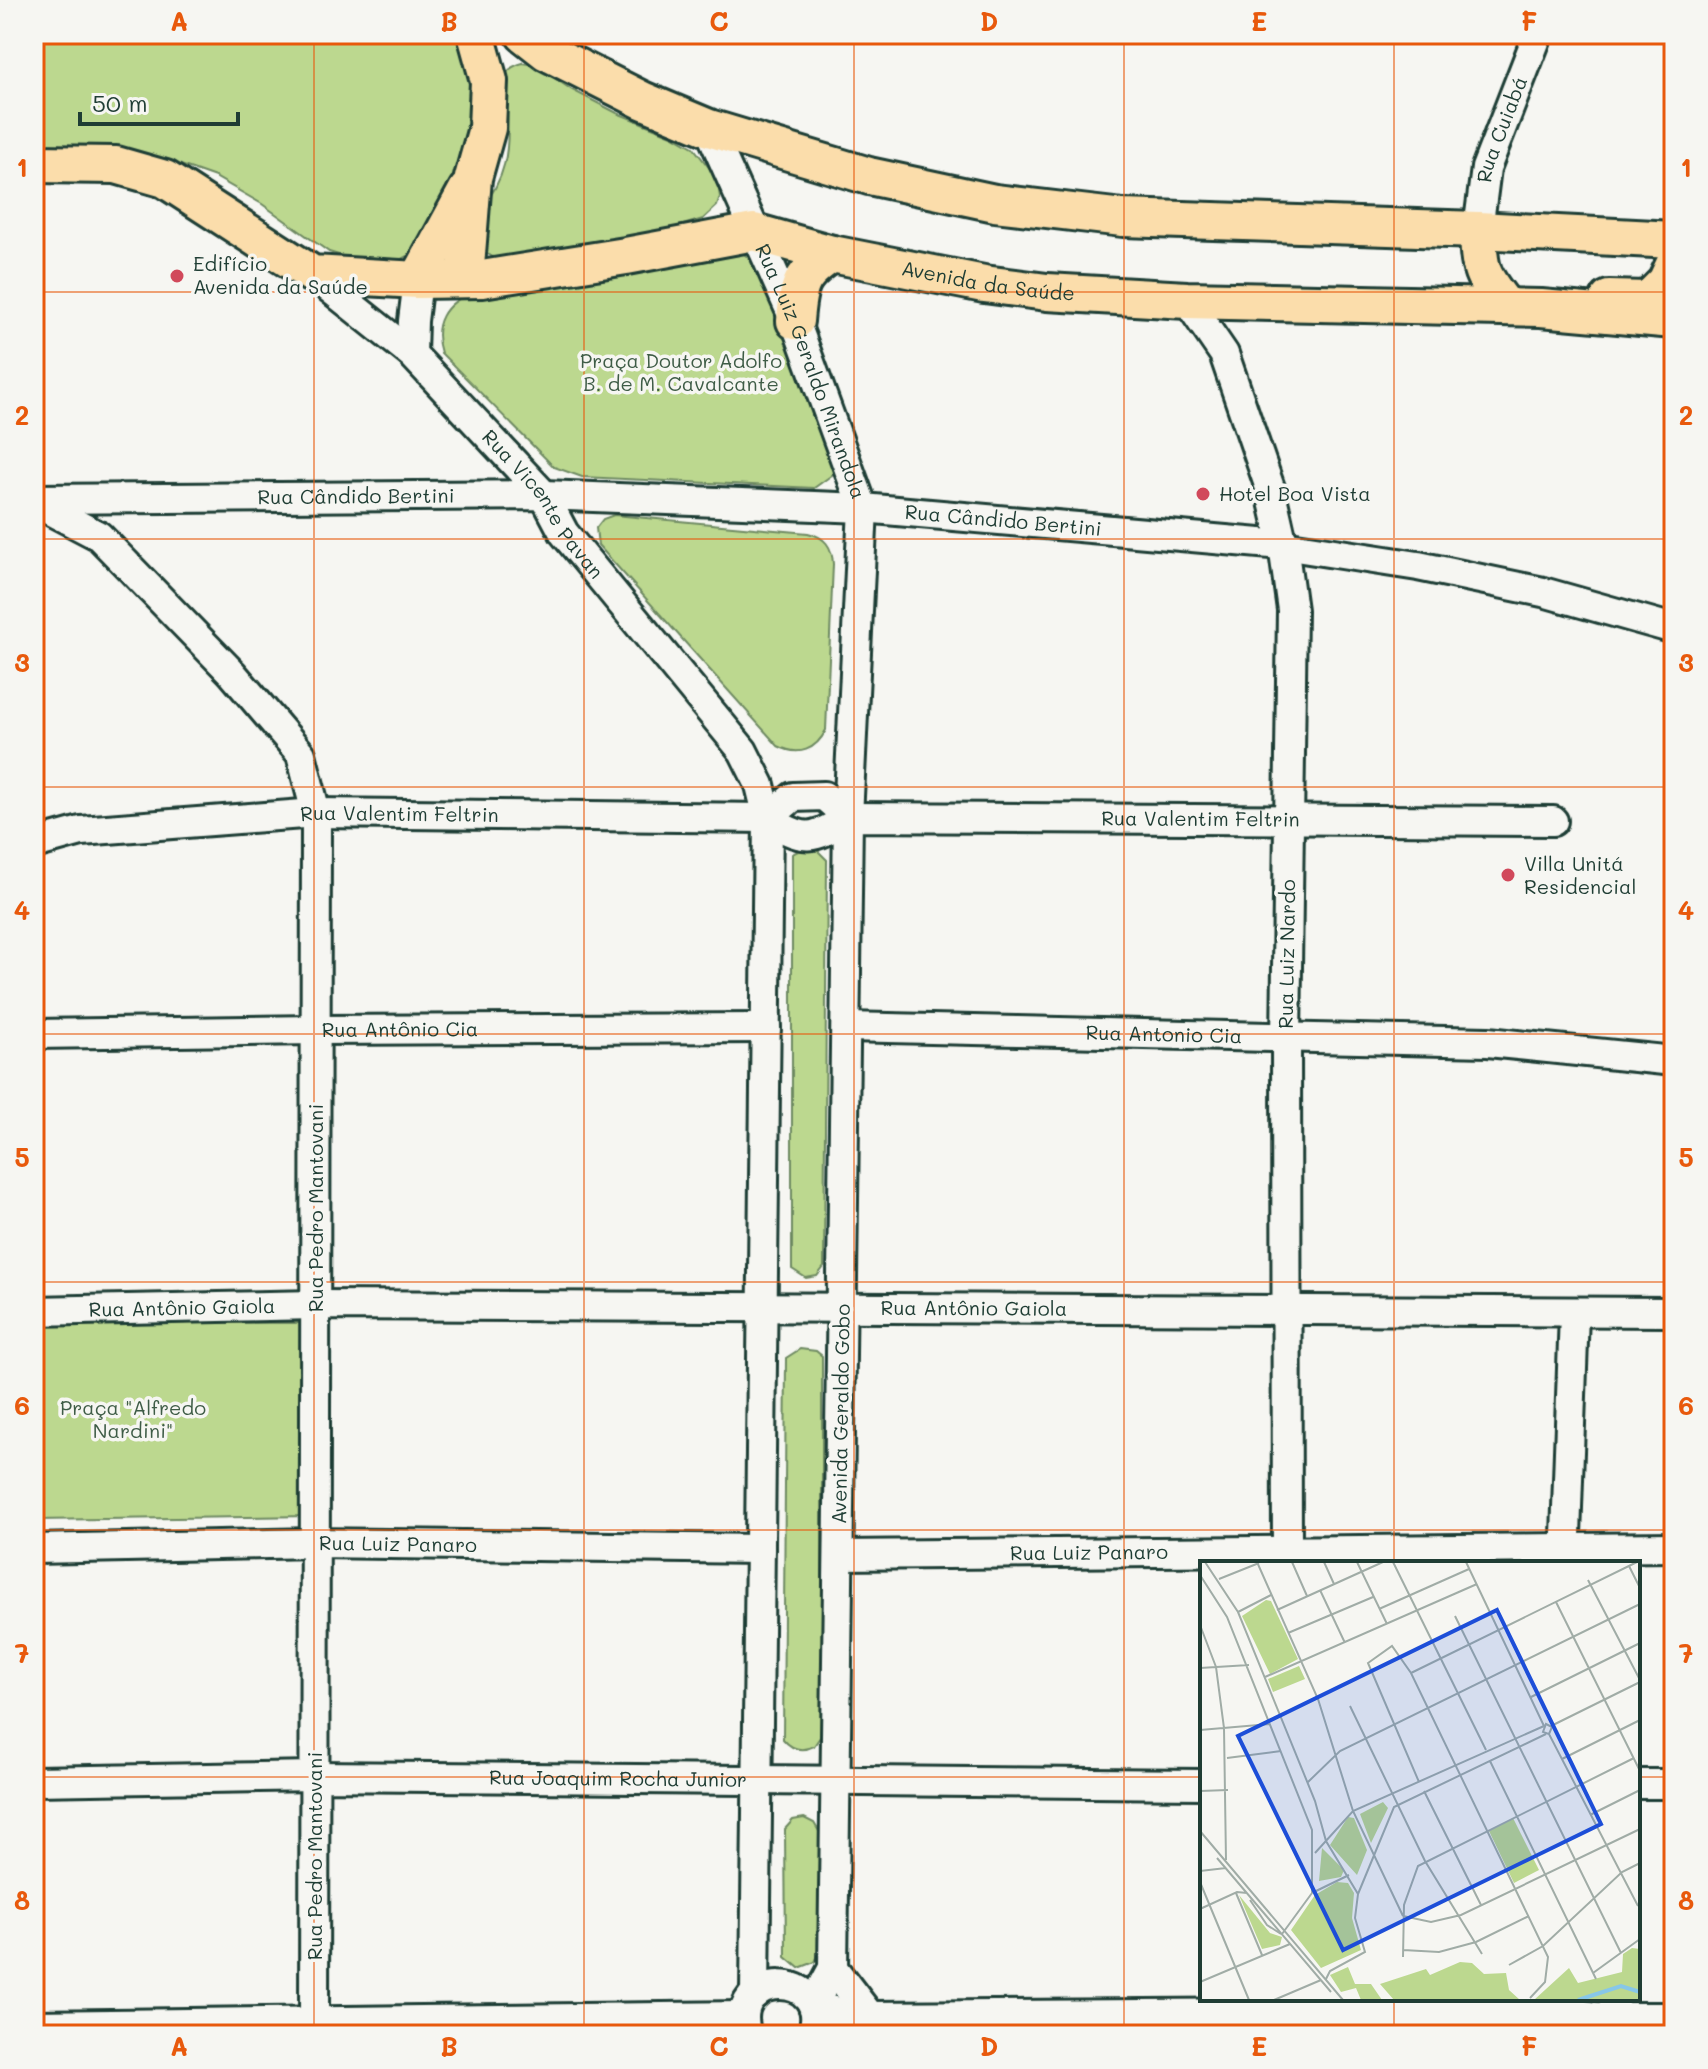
<svg xmlns="http://www.w3.org/2000/svg" width="1708" height="2069" font-family="Mali,sans-serif">
<rect width="100%" height="100%" fill="#f6f6f2"/>
<filter id="ink" filterUnits="userSpaceOnUse"><feTurbulence type="fractalNoise" baseFrequency=".0125" numOctaves="2"/><feDisplacementMap in="SourceGraphic" scale="16" xChannelSelector="R" yChannelSelector="G"/><feConvolveMatrix kernelMatrix="1 2 1 2 8 2 1 2 1" color-interpolation-filters="sRGB"/></filter>
<g filter="url(#ink)">
<path fill="#bcd88f" stroke="#6e8a62" stroke-width="2" d="M34,34H462L475,126L459,179L419,245L409,255L396,262L368,264L329,252L262,204L215,177L175,163L121,150L34,148Z
M523,63L535,65L572,90L617,113L672,135L693,147L717,178L720,197L717,206L703,219L612,246L501,262L483,251L480,211C506,178 510,152 507,110C507,101 503,88 504,79C506,70 515,65 523,63Z
M740,250L758,267L838,454L832,475L814,488L582,477L554,467L441,353C432,324 444,303 472,293L569,285Z
M614,515L808,533C825,537 832,546 833,564L826,730C816,750 799,757 778,746L598,545L596,528L603,519Z
M804,848L817,850L827,860L824,1267L817,1276L806,1278L792,1269V854Z
M34,1322L309,1323L311,1516L34,1520Z
M800,1349L816,1351L822,1356V1734L814,1746C802,1752 792,1750 783,1739L786,1358Z
M804,1818L814,1823L820,1833V1951L815,1962L799,1968L786,1957L785,1829L793,1820Z"/>
<g fill="none" stroke-linecap="round" stroke-linejoin="round">
<g stroke="#1f3d34" stroke-width="34">
<g id="minor">
<path id="s1" d="M709,128L795,321L863,508L848,817L833,1968L813,2005"/>
<path id="s2" d="M1478,230L1486,168L1538,34"/>
<path id="s3" d="M312,274L412,354L544,495L564,533L743,751L760,785L768,818L755,1994"/>
<path d="M1187,300L1224,354L1270,488L1283,545L1292,610L1286,1039L1287,1563"/>
<path d="M412,354L413,321L418,280"/>
<path id="s4" d="M34,499L544,495L863,508L1283,545L1418,566L1543,592L1674,629"/>
<path d="M34,502L99,536L232,673L301,754L316,813L314,2035"/>
<path d="M768,818L793,797L824,796L848,817"/>
<path id="s5" d="M34,844L81,831L316,813L768,818C802,842 814,841 848,817L1553,821"/>
<path id="s6" d="M846,1027L1488,1042L1674,1061"/>
<path id="s7" d="M34,1034L316,1030L766,1028"/>
<path id="s8" d="M34,1311L316,1305L1674,1312"/>
<path id="s9" d="M34,1549L315,1543L760,1549"/>
<path id="s10" d="M839,1555L1674,1547"/>
<path d="M1565,1563L1574,1313"/>
<path id="s11" d="M34,1781L315,1776L1202,1784"/>
<path d="M1638,1784H1674"/>
<path d="M833,1968L870,2016"/>
<path d="M814,2008L870,2016L1559,2011L1598,2017H1674"/>
<path d="M34,2025L744,2016"/>
<path d="M747,2035C725,1968 835,1969 812,2035"/>
<path d="M1210,2035H1520L1563,2032L1598,2017"/>
</g>
</g>
<g stroke="#1f3d34" stroke-width="42">
<g id="major">
<path d="M524,34L547,52L642,100L709,128L869,176L995,203L1123,218L1478,230L1674,240"/>
<path id="s12" d="M34,164L116,165L165,179L312,274L418,280L482,279L626,256L754,232L832,254L984,284L1047,292L1187,300L1541,308L1674,320"/>
<path d="M1478,230C1479,271 1481,275 1506,307"/>
<path d="M465,279L473,178L487,128L489,81L476,34"/>
<path d="M418,280L467,190"/>
<path d="M1609,299L1648,300L1666,282L1674,265"/>
<path d="M795,321C798,284 800,275 832,254"/>
</g>
</g>
<use href="#minor" stroke="#f6f6f2" stroke-width="28"/>
<use href="#major" stroke="#fbddab" stroke-width="36"/>
</g>
</g>
<path fill="none" stroke="#e8590c" stroke-width="2" stroke-opacity="0.55" d="M314,34V2035M584,34V2035M854,34V2035M1124,34V2035M1394,34V1563M34,292H1674M34,539H1674M34,787H1674M34,1034H1674M34,1282H1674M34,1530H1674M34,1777H1202M1638,1777H1674M1394,1999V2035"/>
<g fill="#d1495b" stroke="#f6f6f2" stroke-width="3">
<circle cx="177" cy="276" r="8"/>
<circle cx="1203" cy="494" r="8"/>
<circle cx="1508" cy="875" r="8"/>
</g>
<g text-anchor="middle" stroke-width="7" stroke-linejoin="round" paint-order="stroke">
<g font-size="20" fill="#1f3d34" stroke="#f6f6f2">
<text dy="7" stroke="none"><textPath href="#s2" startOffset="104">Rua Cuiabá</textPath></text>
<text dy="7" stroke="none"><textPath href="#s12" startOffset="994">Avenida da Saúde</textPath></text>
<text dy="7" stroke="none"><textPath href="#s1" startOffset="264">Rua Luiz Geraldo Mirandola</textPath></text>
<text dy="7" stroke="none"><textPath href="#s4" startOffset="322">Rua Cândido Bertini</textPath></text>
<text dy="7" stroke="none"><textPath href="#s3" startOffset="328">Rua Vicente Pavan</textPath></text>
<text dy="7" stroke="none"><textPath href="#s4" startOffset="970">Rua Cândido Bertini</textPath></text>
<text dy="7" stroke="none"><textPath href="#s5" startOffset="368">Rua Valentim Feltrin</textPath></text>
<text dy="7" stroke="none"><textPath href="#s5" startOffset="1178">Rua Valentim Feltrin</textPath></text>
<text transform="translate(1287 954) rotate(-89)" y="7">Rua Luiz Nardo</text>
<text dy="7" stroke="none"><textPath href="#s7" startOffset="366">Rua Antônio Cia</textPath></text>
<text dy="7" stroke="none"><textPath href="#s6" startOffset="318">Rua Antonio Cia</textPath></text>
<text transform="translate(316 1208) rotate(-90)" y="7">Rua Pedro Mantovani</text>
<text dy="7" stroke="none"><textPath href="#s8" startOffset="148">Rua Antônio Gaiola</textPath></text>
<text dy="7" stroke="none"><textPath href="#s8" startOffset="940">Rua Antônio Gaiola</textPath></text>
<text transform="translate(841 1414) rotate(-89)" y="7">Avenida Geraldo Gobo</text>
<text dy="7" stroke="none"><textPath href="#s9" startOffset="364">Rua Luiz Panaro</textPath></text>
<text dy="7" stroke="none"><textPath href="#s10" startOffset="250">Rua Luiz Panaro</textPath></text>
<text dy="7" stroke="none"><textPath href="#s11" startOffset="584">Rua Joaquim Rocha Junior</textPath></text>
<text transform="translate(315 1856) rotate(-90)" y="7">Rua Pedro Mantovani</text>
</g>
<g font-size="20" fill="#1f3d34" stroke="#f6f6f2" text-anchor="start">
<text x="193" y="271">Edifício<tspan x="193" dy="23">Avenida da Saúde</tspan></text>
<text x="1219" y="501">Hotel Boa Vista</text>
<text x="1524" y="871">Villa Unitá<tspan x="1524" dy="23">Residencial</tspan></text>
</g>
<g font-size="20" fill="#3e5c46" stroke="#f6f6f2">
<text x="681" y="368">Praça Doutor Adolfo<tspan x="681" dy="23">B. de M. Cavalcante</tspan></text>
<text x="133" y="1415">Praça "Alfredo<tspan x="133" dy="23">Nardini"</tspan></text>
</g>
</g>
<g transform="translate(1200 1561)">
<rect width="440" height="440" fill="#f6f6f2"/>
<path d="M66,39L71,40L98,98L70,113L42,55ZM99,105L105,118L73,131L68,118ZM183,241L188,247L171,282L160,253ZM148,256L154,257L167,289L157,314L130,284ZM313,257L339,309L314,322L289,270ZM122,287L144,309L141,316L119,320ZM137,321L148,322L154,332L152,357L161,389L121,407L91,369L115,334ZM39,334L70,372L82,376L80,384L62,388ZM432,387L440,388V439H334L369,407L378,422L422,411L423,393ZM260,401L272,402L284,413L306,412L309,429L320,439H194L180,423L226,408L230,414ZM148,406L155,423H171L182,439H161L156,427L141,431L130,414Z" fill="#bcd88f"/>
<path fill="none" stroke="#87c7e8" stroke-width="4" d="M378,439L421,425L440,431"/>
<path fill="none" stroke="#a0aca6" stroke-width="2" d="M5,1L38,51L115,240L126,280L158,333L155,357L165,391L130,410L126,418M57,1L118,138L153,250L203,355M92,1L107,35M124,1L134,23M157,1L187,63M193,1L286,189M266,1L344,165M429,5L440,27M0,14L27,56L112,269V332L82,373M19,18L59,2M388,19L440,119M120,29L145,82M356,41L440,210M179,48L269,8M77,49L183,1M38,51L71,34M255,55L421,392M0,64L16,106L24,167L26,299M88,72L173,36M0,107L49,104M211,112L437,1M65,116L277,23M331,136L440,82M150,145L225,300L282,393M351,165L440,121M0,169L70,163M349,173L352,166L346,163L343,171L349,173L438,345M27,197L81,190M362,198L440,159M290,200L396,418M108,221L140,190L440,43M219,221L168,102L192,85L211,112L348,396L345,421L330,437M0,230L28,229M224,230L281,344M390,254L440,229M0,270L143,439M115,292L153,250L344,165M17,297L131,431M0,310L26,307M0,321L49,439M114,331L149,314M36,332L62,394M158,333L194,246L346,173M50,339L67,364L81,373M0,348L37,331L47,332M203,355L231,361L261,354L440,268M203,389L239,391L276,381L329,355M203,396L204,344L218,305L434,197M309,404L343,385L422,311L440,302M393,412L440,378M0,421L90,383M74,439L121,419"/>
<path fill="#1d4ed8" fill-opacity="0.15" stroke="#1d4ed8" stroke-width="4" d="M297,49L401,263L143,389L38,175Z"/>
<rect width="440" height="440" fill="none" stroke="#1f3d34" stroke-width="4"/>
</g>
<rect width="1708" height="2069" fill="none" stroke="#f6f6f2" stroke-width="88"/>
<path d="M80 112v12h158v-12" fill="none" stroke="#1f3d34" stroke-width="4"/>
<text x="92" y="112" font-size="24" fill="#1f3d34" stroke="#f6f6f2" stroke-width="6" paint-order="stroke">50 m</text>
<rect x="44" y="44" width="1620" height="1981" fill="none" stroke="#e8590c" stroke-width="3"/>
<g font-size="26" text-anchor="middle" font-weight="bold" fill="#e8590c">
<text x="179" y="31">A</text>
<text x="449" y="31">B</text>
<text x="719" y="31">C</text>
<text x="989" y="31">D</text>
<text x="1259" y="31">E</text>
<text x="1529" y="31">F</text>
<text x="22" y="177">1</text>
<text x="1686" y="177">1</text>
<text x="22" y="425">2</text>
<text x="1686" y="425">2</text>
<text x="22" y="672">3</text>
<text x="1686" y="672">3</text>
<text x="22" y="920">4</text>
<text x="1686" y="920">4</text>
<text x="22" y="1167">5</text>
<text x="1686" y="1167">5</text>
<text x="22" y="1415">6</text>
<text x="1686" y="1415">6</text>
<text x="22" y="1663">7</text>
<text x="1686" y="1663">7</text>
<text x="22" y="1910">8</text>
<text x="1686" y="1910">8</text>
<text x="179" y="2056">A</text>
<text x="449" y="2056">B</text>
<text x="719" y="2056">C</text>
<text x="989" y="2056">D</text>
<text x="1259" y="2056">E</text>
<text x="1529" y="2056">F</text>
</g>
</svg>
